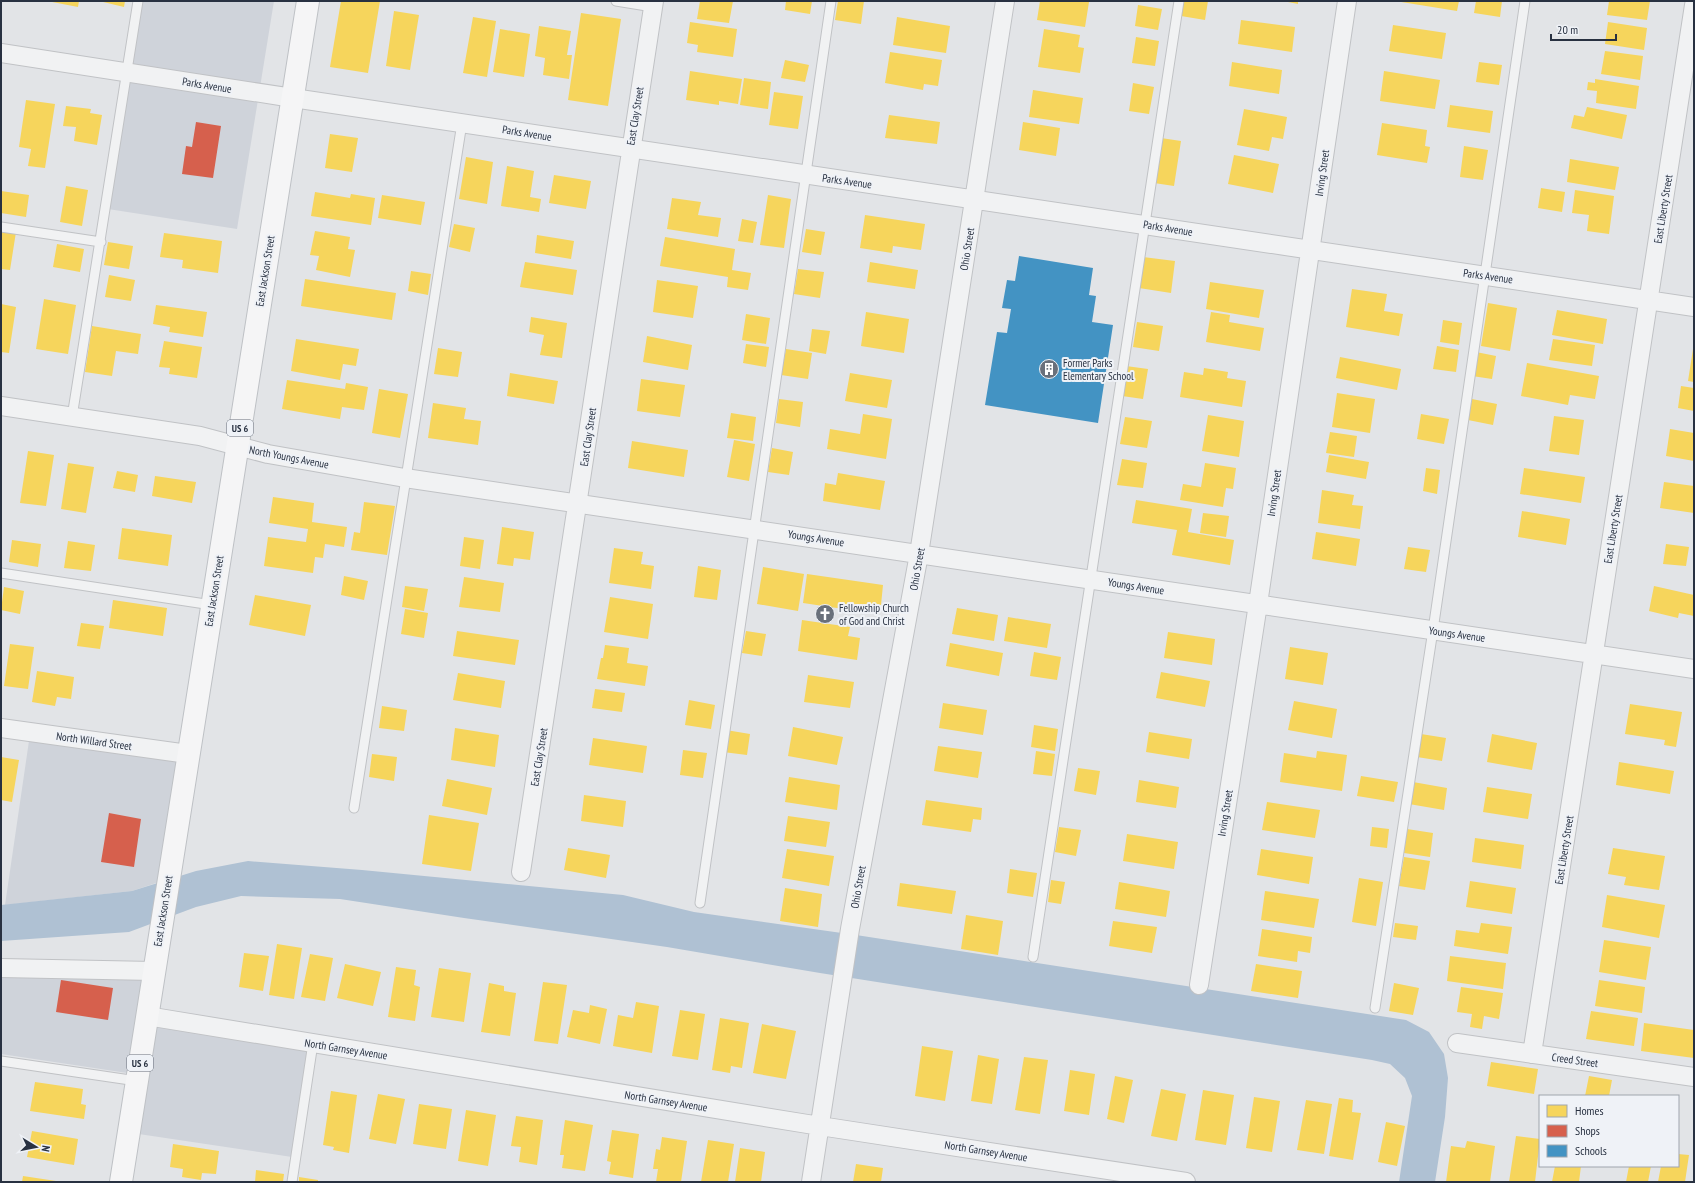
<svg xmlns="http://www.w3.org/2000/svg" width="1695" height="1183" font-family="'PT Sans Narrow',sans-serif">
<rect width="100%" height="100%" fill="#e2e4e7"/>
<path fill="#cfd3da" d="M141,1H274L237,229L108,209Z
M30,734L191,756L174,877L132,891L5,905Z
M1,970L151,974L134,1074L1,1054Z
M150,1019L309,1045L292,1157L132,1133Z"/>
<path fill="#afc1d3" d="M248,861L362,870L623,895L694,912L856,935L1406,1020L1429,1032L1444,1054L1448,1078L1445,1117L1435,1182H1399L1412,1096L1405,1078L1390,1064L1372,1060L820,973L667,947L464,918L340,899L241,896L196,907L129,932L1,941V905L132,891L196,871Z"/>
<path fill="#f6d55c" d="M47,1H79L78,7Z
M99,1H125L124,7Z
M341,1H380L368,73L330,67Z
M700,1H733L729,23L697,19Z
M786,1H812L810,14L785,10Z
M838,1H864L861,24L835,20Z
M1040,1L1089,2L1085,27L1037,20Z
M1183,1H1208L1205,20L1181,16Z
M1283,1H1298V4Z
M1395,1H1459L1457,11Z
M1476,1H1502L1500,17L1474,13Z
M1609,1H1650L1647,20L1607,15Z
M1138,5L1162,9L1158,30L1135,26Z
M394,11L419,15L410,70L386,66Z
M581,13L621,19L608,106L568,100Z
M473,17L496,21L487,77L463,73Z
M897,17L950,26L946,53L893,45Z
M1241,20L1295,27L1292,52L1238,44Z
M690,22L737,29L733,57L697,52L698,45L687,43Z
M1608,22L1647,28L1644,50L1605,44Z
M1393,25L1446,33L1442,59L1389,51Z
M539,26L571,31L567,55H572L569,79L543,75L545,58L535,56Z
M500,29L530,34L524,77L493,72Z
M1044,29L1080,35L1078,47L1084,48L1080,73L1038,67Z
M1136,37L1159,41L1155,66L1132,63Z
M1605,51L1643,56L1640,80L1601,74Z
M890,52L942,60L938,86L924,84L923,90L885,83Z
M785,60L809,65L805,82L781,78Z
M1232,62L1282,70L1279,94L1229,86Z
M1479,62L1502,65L1499,85L1476,82Z
M690,71L742,79L738,104L719,101V105L686,100Z
M1384,71L1440,80L1435,109L1380,101Z
M744,78L771,82L768,109L740,105Z
M1595,79L1639,86L1636,109L1596,103L1597,91L1587,90L1588,82L1595,83Z
M1133,83L1154,87L1149,114L1129,111Z
M1033,90L1083,98L1079,124L1029,117Z
M774,92L803,96L798,129L769,125Z
M26,100L55,104L45,168L28,166L31,149L19,147Z
M1450,105L1493,111L1490,133L1447,127Z
M66,106L91,109L90,113L102,115L97,145L74,141L76,127L63,126Z
M1587,107L1627,115L1622,139L1571,128L1574,115L1584,117Z
M1244,109L1287,117L1283,139L1272,137L1269,151L1237,145Z
M889,115L940,122L937,144L885,138Z
M1023,122L1060,128L1056,156L1019,150Z
M1382,123L1427,130L1425,146L1430,147L1427,163L1377,155Z
M330,134L358,138L352,172L325,168Z
M1161,138L1181,141L1174,186L1154,183Z
M1464,146L1488,150L1483,180L1460,177Z
M1234,155L1279,164L1273,193L1228,184Z
M466,157L493,162L487,204L459,199Z
M1570,159L1619,167L1615,190L1567,182Z
M507,166L534,171L530,197L541,199L539,212L501,206Z
M554,175L591,181L586,209L549,203Z
M66,186L88,190L82,226L60,222Z
M1541,188L1565,192L1562,212L1538,208Z
M1575,190L1614,196L1609,234L1587,231L1589,215L1572,213Z
M1,191L29,195L26,217L1,213Z
M315,192L350,198L351,194L375,198L371,225L311,216Z
M382,195L425,202L421,225L378,218Z
M768,195L791,199L784,248L760,245Z
M672,198L701,202L698,215L721,218L718,237L667,229Z
M865,215L925,224L921,250L893,246L892,253L860,248Z
M742,219L757,222L753,243L738,241Z
M454,224L475,228L470,252L449,247Z
M806,229L825,232L821,255L802,252Z
M1,230L16,232L10,270L1,269Z
M315,231L350,237L348,249L355,250L350,277L316,270L319,256L310,255Z
M164,233L222,241L218,273L182,268L183,260L160,257Z
M537,235L574,241L571,259L535,253Z
M665,237L735,249L732,270L751,273L748,290L727,287L728,277L660,266Z
M108,242L133,246L129,269L104,265Z
M57,244L84,249L80,272L53,267Z
M1143,257L1175,261L1171,293L1139,288Z
M525,262L577,270L573,295L520,287Z
M870,262L918,270L915,289L867,282Z
M798,269L824,272L820,298L794,294Z
M411,271L431,274L428,295L408,291Z
M109,275L135,280L131,301L105,297Z
M305,279L396,293L392,320L301,306Z
M657,280L698,286L693,318L653,312Z
M1210,282L1264,290L1259,318L1206,309Z
M1352,289L1387,294L1384,311L1403,314L1399,336L1346,327Z
M44,299L76,305L68,354L36,349Z
M1488,303L1517,308L1510,351L1481,346Z
M1,304L16,307L9,353L1,352Z
M156,305L207,312L203,337L169,332L170,327L153,324Z
M1557,310L1607,319L1603,344L1552,335Z
M866,312L909,319L904,353L861,346Z
M1211,312L1230,315L1229,322L1264,328L1260,351L1206,342Z
M746,314L770,318L766,344L742,340Z
M531,317L567,323L562,358L540,355L544,335L529,332Z
M1443,320L1462,323L1459,345L1440,342Z
M1137,322L1163,326L1159,351L1133,347Z
M92,326L141,334L138,354L116,351L112,376L85,372Z
M812,329L830,331L826,354L809,351Z
M647,336L692,345L688,370L643,362Z
M296,339L359,349L356,366L343,364L340,380L291,371Z
M1553,339L1595,345L1592,366L1549,360Z
M164,341L202,347L197,378L169,374L170,368L159,367Z
M746,344L769,347L766,367L743,363Z
M1437,346L1459,350L1456,372L1433,369Z
M438,348L462,352L458,377L434,374Z
M786,349L812,353L808,379L781,375Z
M1693,349H1694V382L1688,381Z
M1476,352L1496,356L1492,379L1472,376Z
M1340,357L1401,369L1397,390L1336,378Z
M1527,363L1599,376L1595,399L1570,395L1568,405L1521,396Z
M1126,366L1148,369L1143,399L1122,396Z
M1204,368L1228,372L1227,378L1246,381L1242,407L1180,397L1184,372L1203,375Z
M510,373L558,381L554,404L507,396Z
M850,373L892,380L887,408L845,401Z
M641,379L685,385L680,417L637,411Z
M287,380L345,389L346,383L368,387L364,410L342,407L340,419L282,409Z
M1681,386L1694,388V411L1678,408Z
M379,389L408,394L400,438L372,433Z
M1337,393L1375,399L1370,433L1332,427Z
M779,399L803,402L800,427L776,423Z
M1472,399L1497,404L1493,425L1468,420Z
M433,403L466,408L464,419L481,421L478,445L428,438Z
M731,413L756,417L753,441L727,438Z
M863,414L892,419L886,459L827,449L830,429L860,434Z
M1421,414L1449,419L1444,444L1417,439Z
M1208,415L1244,421L1239,457L1202,451Z
M1554,416L1584,420L1579,455L1549,451Z
M1125,417L1152,421L1147,448L1120,444Z
M1670,429L1694,433V461L1666,456Z
M1330,432L1357,436L1354,457L1326,453Z
M734,440L755,444L749,481L727,477Z
M632,441L688,450L684,477L628,468Z
M772,448L793,452L789,475L768,472Z
M28,451L54,455L46,506L20,503Z
M1329,455L1369,462L1366,479L1326,472Z
M1122,459L1147,463L1143,488L1117,485Z
M68,463L94,467L86,513L61,509Z
M1205,463L1236,468L1233,489L1226,488L1223,507L1180,500L1183,484L1201,487Z
M1426,468L1440,470L1437,494L1423,491Z
M1524,468L1585,477L1581,503L1520,494Z
M117,471L138,475L135,492L113,488Z
M838,473L885,481L880,510L823,501L825,483L836,485Z
M155,476L196,482L192,503L152,496Z
M1664,482L1694,486V513L1660,508Z
M1322,490L1354,495L1352,505L1363,506L1360,529L1318,523Z
M273,497L314,503L312,522L347,527L344,547L325,544L323,558L315,557L313,573L264,566L268,537L306,542L308,529L269,523Z
M1136,500L1192,509L1188,532L1234,540L1230,565L1172,555L1177,530L1132,523Z
M364,502L395,506L387,555L351,550L354,532L360,533Z
M1522,511L1570,519L1566,545L1518,537Z
M1203,513L1229,516L1226,537L1200,533Z
M502,527L534,532L530,560L514,558L513,566L497,564Z
M122,528L172,535L168,566L118,559Z
M1316,532L1360,539L1356,566L1312,559Z
M464,537L484,540L480,569L460,566Z
M12,540L41,544L38,567L9,562Z
M68,541L95,545L91,571L64,568Z
M1666,544L1689,547L1686,566L1663,564Z
M1408,547L1430,550L1426,572L1404,569Z
M614,548L643,552L641,564L654,566L651,589L609,583Z
M698,566L721,570L717,600L694,597Z
M763,567L804,574L798,611L757,604Z
M807,574L883,585L881,605L873,604L871,613L803,603Z
M344,576L368,581L364,600L341,595Z
M464,577L504,583L500,612L459,607Z
M405,586L428,589L424,611L402,607Z
M1654,586L1694,595V616L1679,613L1678,618L1649,611Z
M4,587L24,591L20,614L1,610Z
M255,595L311,605L305,636L249,625Z
M610,597L653,604L648,639L604,632Z
M113,600L167,608L163,636L109,628Z
M957,608L998,615L994,641L952,634Z
M405,609L428,613L424,638L401,634Z
M1008,617L1051,624L1047,648L1004,641Z
M802,620L850,627L848,636L860,638L857,660L798,651Z
M81,623L104,626L100,649L77,646Z
M457,631L519,640L515,665L453,656Z
M746,631L766,634L762,656L742,653Z
M1168,632L1215,639L1212,665L1164,658Z
M950,643L1003,653L999,676L946,666Z
M10,644L34,647L28,689L4,686Z
M605,645L629,648L627,663L648,666L645,686L597,679L601,658H603Z
M1290,647L1328,653L1323,685L1285,679Z
M1034,652L1061,657L1057,680L1030,676Z
M37,671L74,677L71,699L57,697L55,706L32,702Z
M1161,672L1210,681L1205,707L1156,698Z
M458,673L505,681L501,708L453,700Z
M808,675L854,682L850,708L804,702Z
M595,689L625,693L622,712L592,708Z
M689,700L715,705L711,729L685,725Z
M1294,701L1337,709L1332,738L1288,730Z
M943,703L987,710L983,735L939,728Z
M1630,704L1682,712L1676,747L1664,745L1665,740L1625,734Z
M382,706L407,710L404,731L379,728Z
M1034,725L1058,729L1055,751L1031,747Z
M793,727L843,737L837,765L788,756Z
M455,728L499,735L495,767L451,760Z
M726,730L750,734L747,755L723,752Z
M1149,732L1192,739L1189,759L1146,752Z
M1421,734L1446,738L1442,761L1417,757Z
M1492,734L1537,743L1532,770L1487,762Z
M593,738L647,746L643,773L589,765Z
M938,746L982,752L978,778L934,771Z
M683,750L707,753L703,778L680,775Z
M1036,751L1055,754L1052,776L1033,774Z
M1317,751L1347,755L1342,791L1280,782L1284,753L1316,758Z
M372,754L397,757L394,781L369,777Z
M1,757L19,760L12,802L1,800Z
M1619,762L1674,771L1670,794L1616,785Z
M1078,768L1100,771L1096,795L1074,791Z
M1361,776L1398,782L1394,802L1357,796Z
M789,777L840,785L837,810L785,802Z
M447,779L492,788L487,815L442,806Z
M1139,780L1179,787L1176,808L1136,802Z
M1413,782L1447,788L1444,810L1409,804Z
M1487,787L1532,794L1528,819L1483,812Z
M584,795L626,801L623,827L581,821Z
M926,800L982,808L981,820L973,819L971,832L922,825Z
M1267,802L1320,810L1315,838L1262,830Z
M429,815L479,823L471,871L422,864Z
M788,816L830,822L826,847L784,841Z
M1059,827L1081,830L1076,856L1055,852Z
M1372,827L1389,829L1387,848L1370,846Z
M1407,829L1433,833L1430,857L1404,853Z
M1127,834L1178,842L1174,869L1123,861Z
M1475,838L1524,845L1521,869L1472,862Z
M568,848L610,855L606,878L564,870Z
M1613,848L1665,856L1659,890L1624,885L1626,877L1608,874Z
M787,849L834,856L829,886L782,878Z
M1261,849L1313,857L1309,884L1257,875Z
M1404,857L1430,861L1425,890L1399,886Z
M1010,869L1037,873L1033,897L1007,893Z
M1359,878L1383,882L1376,926L1352,922Z
M1051,880L1065,882L1061,904L1048,902Z
M1470,881L1516,888L1512,914L1466,907Z
M1119,882L1170,891L1166,917L1115,909Z
M900,883L956,891L952,914L897,906Z
M785,888L822,894L818,927L780,921Z
M1265,891L1319,899L1314,928L1261,920Z
M1607,895L1665,905L1659,938L1602,927Z
M966,915L1003,921L998,955L961,949Z
M1113,921L1157,927L1152,953L1109,946Z
M1395,923L1418,926L1416,940L1393,937Z
M1481,923L1512,927L1508,954L1454,946L1456,930L1479,933Z
M1262,929L1312,937L1310,953L1298,951L1297,962L1258,956Z
M1604,940L1651,947L1646,980L1599,972Z
M277,944L302,948L294,999L269,995Z
M244,953L269,956L263,991L239,987Z
M310,954L333,958L325,1001L301,997Z
M1450,956L1506,963L1503,989L1447,981Z
M345,964L381,972L373,1006L337,998Z
M1256,964L1302,971L1298,998L1251,991Z
M396,967L416,970L414,985L420,987L415,1021L388,1017Z
M439,968L471,973L464,1022L431,1017Z
M1599,980L1645,987L1642,1013L1595,1006Z
M543,982L567,985L558,1044L534,1041Z
M489,983L504,986V991L516,993L510,1036L481,1032Z
M1394,983L1419,988L1413,1015L1389,1011Z
M1461,987L1503,993L1499,1019L1484,1016L1482,1029L1470,1027L1472,1014L1457,1012Z
M636,1002L659,1006L652,1053L613,1046L618,1015L633,1018Z
M590,1005L607,1009L600,1044L567,1037L573,1010L589,1013Z
M680,1010L705,1014L698,1060L672,1056Z
M1591,1011L1638,1018L1634,1046L1586,1039Z
M720,1018L749,1023L742,1068L731,1066L730,1073L712,1070Z
M1644,1023L1694,1030V1058L1641,1051Z
M762,1024L796,1031L786,1079L753,1073Z
M922,1046L953,1051L945,1101L915,1096Z
M978,1055L999,1059L992,1104L971,1101Z
M1024,1057L1048,1060L1040,1114L1015,1110Z
M1491,1062L1538,1069L1534,1094L1487,1086Z
M1070,1070L1095,1074L1089,1115L1064,1111Z
M1115,1076L1133,1080L1124,1123L1107,1119Z
M1589,1076L1612,1080L1609,1096H1585Z
M35,1082L83,1089L81,1104L86,1105L84,1119L30,1111Z
M1161,1089L1186,1094L1177,1141L1151,1136Z
M1203,1090L1234,1095L1226,1145L1195,1140Z
M331,1091L357,1095L349,1153L333,1150L334,1147L323,1145Z
M378,1094L405,1099L396,1144L369,1139Z
M1254,1097L1280,1101L1272,1152L1246,1148Z
M1339,1098L1353,1100L1352,1112L1361,1113L1353,1160L1329,1156Z
M1306,1100L1332,1104L1324,1154L1297,1150Z
M419,1104L452,1109L446,1149L413,1144Z
M466,1110L496,1115L488,1166L458,1161Z
M516,1116L543,1120L537,1165L519,1162L521,1147L511,1146Z
M565,1120L593,1125L585,1171L562,1168L564,1155H560Z
M1386,1122L1405,1126L1397,1166L1378,1162Z
M612,1130L639,1134L633,1178L609,1174L611,1162L607,1161Z
M32,1131L78,1139L74,1165L27,1157Z
M1516,1136L1540,1139L1535,1182H1509Z
M662,1137L687,1141L681,1182H656L658,1169H653L656,1149L660,1150Z
M708,1140L734,1144L728,1182H701Z
M1467,1141L1495,1146L1490,1182H1446L1451,1146L1465,1148Z
M173,1144L219,1151L216,1174L202,1173L201,1180L182,1177L183,1169L170,1167Z
M740,1148L765,1152L761,1182H735Z
M1678,1154L1689,1155L1685,1182H1658L1661,1166H1678Z
M856,1164L883,1168L881,1182H853Z
M1555,1166H1581L1579,1182H1552Z
M1629,1166H1651L1648,1182H1626Z
M256,1170L284,1174L283,1182H255Z
M23,1176L56,1181V1182H22Z
M299,1177L318,1180V1182H299Z"/>
<path fill="#d6604d" d="M196,122L221,126L213,178L182,174L186,146L192,147Z
M109,813L141,819L134,867L101,862Z
M61,980L113,988L108,1020L56,1012Z"/>
<path fill="#4393c3" d="M1019,256L1093,268L1089,295L1096,296L1092,322L1113,325L1098,423L985,405L997,332L1007,333L1011,309L1002,308L1007,280L1015,281Z"/>
<g fill="none" stroke-linecap="round" stroke-linejoin="round">
<g stroke="#c0c2c5" stroke-width="11">
<path id="service" d="M616,1L653,7
M1,227L101,242
M72,417L138,1
M1,573L212,605
M354,808L462,123
M700,903L831,1
M1033,957L1179,1
M1375,1008L1433,630L1525,1
M1,1061L137,1081
M292,1182L313,1043"/>
</g>
<g stroke="#c0c2c5" stroke-width="20">
<path id="minor" d="M1,53L293,98L1694,307
M1,406L200,436L268,454L405,478L1694,669
M1,728L188,754
M521,872C566,582 609,291 654,1
M1,968L154,971
M1199,985L1258,604L1347,1
M147,1016L820,1126L1186,1182
M1457,1043L1694,1077
M1532,1054L1694,5
M811,1182L850,929L919,554L1005,1"/>
</g>
<g stroke="#bec1c5" stroke-width="24">
<path id="primary" d="M121,1182L308,1"/>
</g>
<use href="#service" stroke="#f1f2f3" stroke-width="9"/>
<use href="#minor" stroke="#f1f2f3" stroke-width="18"/>
<use href="#primary" stroke="#f5f5f6" stroke-width="22"/>
</g>
<defs>
<g id="building-disc" transform="scale(1)"><circle r="9.5" fill="#69707b" stroke="#eff2f7"/><path d="M-4-6H4V6H1V3H-1V6H-4ZM-2.5-4.3h1.7v1.8h-1.7ZM.8-4.3h1.7v1.8H.8ZM-2.5-1h1.7V.8h-1.7ZM.8-1h1.7V.8H.8Z" fill="#fff"/></g>
<g id="church-disc" transform="scale(1)"><circle r="9.5" fill="#69707b" stroke="#eff2f7"/><path d="M-1.2-6h2.4v3.5h3.3v2.4h-3.3V6h-2.4V-.1h-3.3v-2.4h3.3Z" fill="#fff"/></g>
</defs>
<g fill-rule="evenodd">
<use href="#building-disc" x="1049" y="369"/>
<use href="#church-disc" x="825" y="614"/>
</g>
<g text-anchor="middle" stroke-width="4" stroke-linejoin="round" paint-order="stroke">
<g fill="#eff2f7" stroke="#646b78" stroke-width="1">
<rect x="227" y="420" width="26" height="16" rx="3"/>
<rect x="127" y="1055" width="26" height="16" rx="3"/>
</g>
<g font-size="10" font-weight="bold" fill="#283141">
<text x="240" y="432">US 6</text>
<text x="140" y="1067">US 6</text>
</g>
<g font-size="11" fill="#283141" stroke="#eff2f7">
<text transform="translate(207 85) rotate(9)" y="4">Parks Avenue</text>
<text transform="translate(635 116) rotate(-81)" y="4">East Clay Street</text>
<text transform="translate(527 133) rotate(9)" y="4">Parks Avenue</text>
<text transform="translate(1322 173) rotate(-82)" y="4">Irving Street</text>
<text transform="translate(847 181) rotate(8)" y="4">Parks Avenue</text>
<text transform="translate(1663 209) rotate(-81)" y="4">East Liberty Street</text>
<text transform="translate(1168 228) rotate(9)" y="4">Parks Avenue</text>
<text transform="translate(967 249) rotate(-81)" y="4">Ohio Street</text>
<text transform="translate(265 271) rotate(-81)" y="4">East Jackson Street</text>
<text transform="translate(1488 276) rotate(8)" y="4">Parks Avenue</text>
<text transform="translate(588 437) rotate(-82)" y="4">East Clay Street</text>
<text transform="translate(289 457) rotate(11)" y="4">North Youngs Avenue</text>
<text transform="translate(1274 493) rotate(-82)" y="4">Irving Street</text>
<text transform="translate(1613 529) rotate(-81)" y="4">East Liberty Street</text>
<text transform="translate(816 538) rotate(9)" y="4">Youngs Avenue</text>
<text transform="translate(917 569) rotate(-80)" y="4">Ohio Street</text>
<text transform="translate(1136 586) rotate(9)" y="4">Youngs Avenue</text>
<text transform="translate(214 591) rotate(-81)" y="4">East Jackson Street</text>
<text transform="translate(1457 634) rotate(8)" y="4">Youngs Avenue</text>
<text transform="translate(94 741) rotate(8)" y="4">North Willard Street</text>
<text transform="translate(539 757) rotate(-81)" y="4">East Clay Street</text>
<text transform="translate(1225 813) rotate(-81)" y="4">Irving Street</text>
<text transform="translate(1564 850) rotate(-81)" y="4">East Liberty Street</text>
<text transform="translate(858 887) rotate(-80)" y="4">Ohio Street</text>
<text transform="translate(163 911) rotate(-81)" y="4">East Jackson Street</text>
<text transform="translate(346 1049) rotate(9)" y="4">North Garnsey Avenue</text>
<text transform="translate(1575 1060) rotate(8)" y="4">Creed Street</text>
<text transform="translate(666 1101) rotate(9)" y="4">North Garnsey Avenue</text>
<text transform="translate(986 1151) rotate(9)" y="4">North Garnsey Avenue</text>
</g>
<g font-size="11" fill="#283141" stroke="#eff2f7" text-anchor="start">
<text x="1063" y="367">Former Parks<tspan x="1063" dy="13">Elementary School</tspan></text>
<text x="839" y="612">Fellowship Church<tspan x="839" dy="13">of God and Christ</tspan></text>
</g>
</g>
<rect width="1695" height="1183" fill="none" stroke="#283141" stroke-width="4"/>
<rect x="1539" y="1095" width="140" height="72" fill="#eff2f7" stroke="#9fa5ae"/>
<rect x="1547" y="1105" width="20" height="12" fill="#f6d55c" stroke="#9fa5ae"/>
<text x="1575" y="1115" font-size="12" fill="#283141">Homes</text>
<rect x="1547" y="1125" width="20" height="12" fill="#d6604d" stroke="#9fa5ae"/>
<text x="1575" y="1135" font-size="12" fill="#283141">Shops</text>
<rect x="1547" y="1145" width="20" height="12" fill="#4393c3" stroke="#9fa5ae"/>
<text x="1575" y="1155" font-size="12" fill="#283141">Schools</text>
<g transform="translate(36 1147) rotate(100)" stroke="#eff2f7" stroke-width="3" paint-order="stroke">
<path d="M0-3L7 15L0 10L-7 15Z" fill="#283141"/>
<text y="-6" font-size="11" font-weight="bold" text-anchor="middle" fill="#283141">N</text>
</g>
<path d="M1551 34v6h65v-6" fill="none" stroke="#283141" stroke-width="2"/>
<text x="1557" y="34" font-size="12" fill="#283141" stroke="#eff2f7" stroke-width="3" paint-order="stroke">20 m</text>
</svg>
